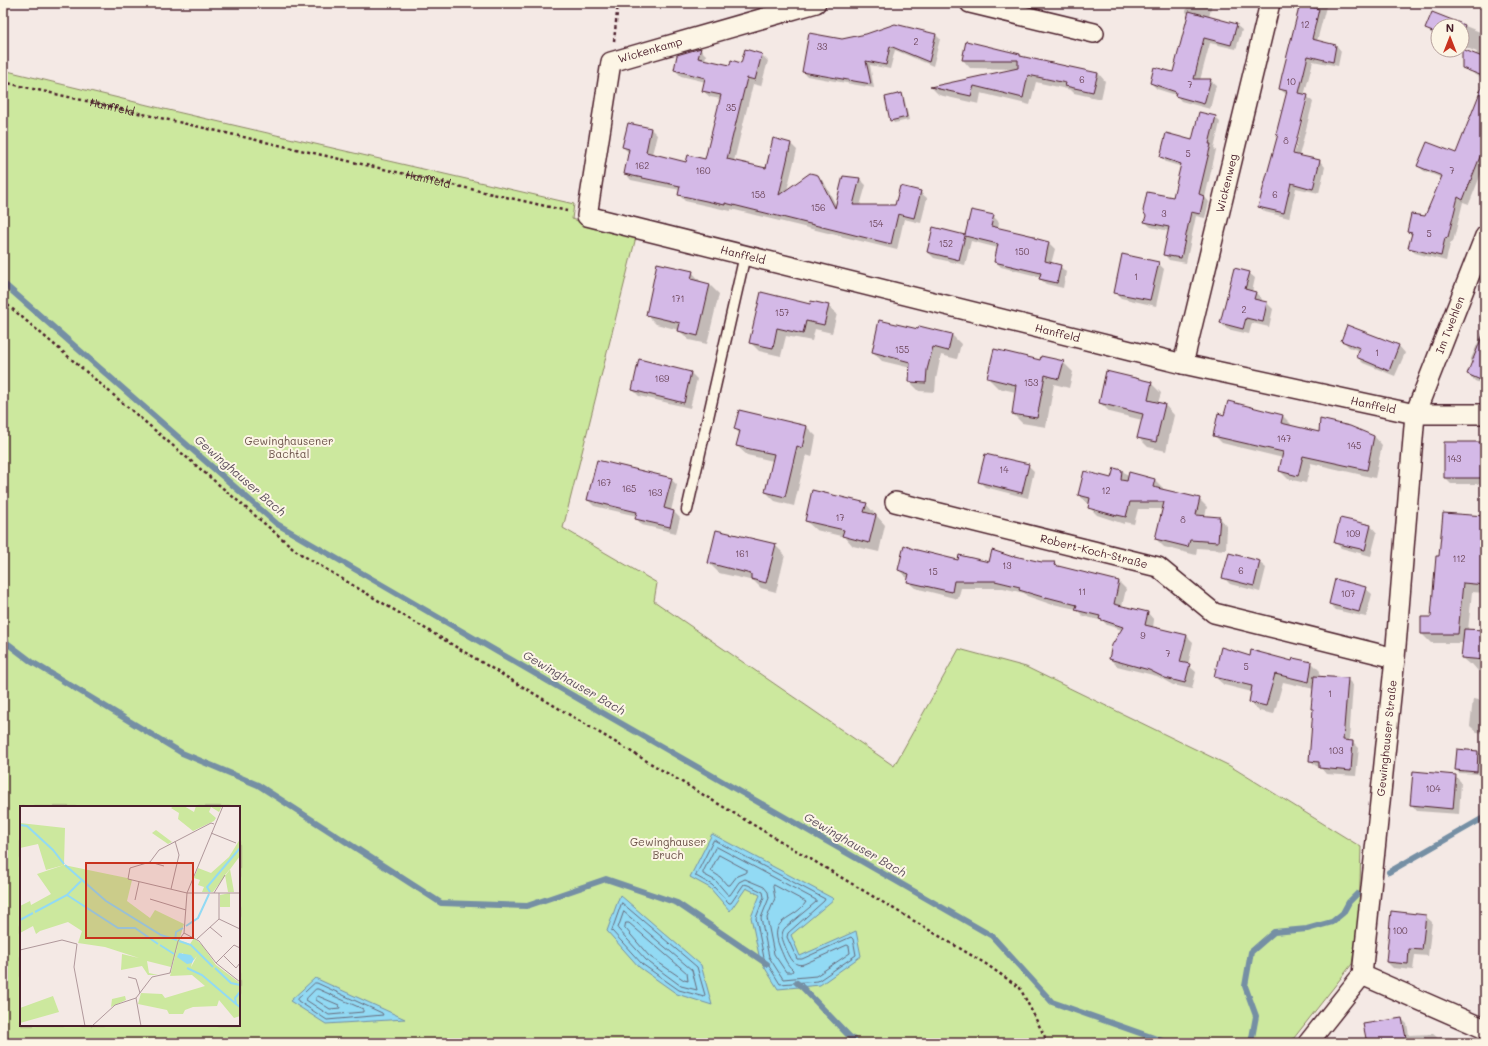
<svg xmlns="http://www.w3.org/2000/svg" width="1488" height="1046" font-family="Mali,sans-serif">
<rect width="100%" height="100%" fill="#f4e9e5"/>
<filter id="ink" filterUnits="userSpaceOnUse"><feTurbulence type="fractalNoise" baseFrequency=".025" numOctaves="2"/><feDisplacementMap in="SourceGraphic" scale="8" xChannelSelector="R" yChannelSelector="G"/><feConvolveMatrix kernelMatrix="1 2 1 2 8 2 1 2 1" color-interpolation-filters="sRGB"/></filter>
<g filter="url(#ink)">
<path fill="#cce89e" stroke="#8b8464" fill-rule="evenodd" d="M3,70L164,109L574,204L572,219L636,237L563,528L657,583L654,601L894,766L959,649L1026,667L1230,766L1361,847L1359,918L1352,964L1290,1043H3ZM21,807H239V1025H21Z"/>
<path fill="#92daf4" stroke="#758fa4" d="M712,834L834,899L791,935L800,956L856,931L861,956L820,985L778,989L760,960L751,917L760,895L746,888L730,911L710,888L690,877Z
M620,895L701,965L712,1005L677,994L639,967L607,931Z
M315,978L405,1019L326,1024L290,1001Z"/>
<path fill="#0003" fill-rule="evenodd" d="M1188,3H1212L1209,18L1236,25L1242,30L1236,49L1210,43L1200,80H1210L1216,85L1210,109L1181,101L1176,95L1157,89L1151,83L1174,73L1189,15L1186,12Z
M1299,3H1327L1317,41L1336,45L1341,51L1338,66L1313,61L1304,96H1307L1313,102L1299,156L1320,161L1325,167L1319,193L1296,188L1289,218L1265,212L1259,206L1279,135L1277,133L1287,95L1280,89L1297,19L1296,18ZM1306,99H1308L1293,159L1291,158Z
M1433,13L1485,34V79L1475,75L1470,70L1477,52L1462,46V26H1438V36L1432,34L1427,29Z
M895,25L936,35L940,39L933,66L895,50L890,69L870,65L874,88L807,76L803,71L842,40L866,35Z
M700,49L706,55L705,60L730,67L742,64L762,55L768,61L761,86L753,84L734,161L767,169L791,144L797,150L787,190L817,176L824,182L837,207L860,179L866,185L860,206H896L920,192L927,198L921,223L904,219L897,250L731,209V211L685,201L679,195L680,190L631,180L625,173L629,153L623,147L651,129L657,135L652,154L687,163L706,160L721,99L710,97L703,91L706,82L681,76L675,70Z
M1020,54L1023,57L1098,73L1105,81L1101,99L1074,93L1071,90L1036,82L1030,105L981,93L979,104L939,95L932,88L1019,69L970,68L963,60Z
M1485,82V164L1469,204L1463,202L1453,242L1450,244L1446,261L1415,253L1409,247L1412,236L1408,231L1426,217L1442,178L1424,171L1418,166L1456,155Z
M902,94L904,97L909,120L894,123L891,120Z
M1215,117L1220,122L1214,149L1216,150L1205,197L1209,202L1205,218L1196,216L1186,263L1169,260L1164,254L1169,231L1151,227L1145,222L1173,198L1182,167L1166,162L1161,157L1193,141Z
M993,216L999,222L998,229L1034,237L1037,240L1049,243L1055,249L1051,264L1060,266L1066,272L1063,288L1046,284L1040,279L1041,277L1001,267L995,261L998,248L971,241L965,265L934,258L928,252L934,228L966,236Z
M1158,263L1164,269L1156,306L1121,298L1115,292Z
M692,272L702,283L710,285L719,294L707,344L689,340L679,330L656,324L647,315Z
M1249,273L1255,278L1252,292L1256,293L1262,299L1261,302L1267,303L1273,309L1269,327L1252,323L1249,334L1227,329L1221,323Z
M811,305L828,306L837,314L832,333L815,329L812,341L786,336L781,356L759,351L750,342Z
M1348,326L1399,346L1405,353L1395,376L1363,363L1357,357L1360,351L1349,347L1342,340Z
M920,328L952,335L961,344L957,359L941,355L936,379L935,392L919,391L910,382L911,368L882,361L873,352L919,331Z
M1480,338L1485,340V385L1475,381L1468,374L1473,363L1470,361Z
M1040,361L1063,362L1073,372L1069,388L1054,384L1046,427L1022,423L1013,414L1016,392L998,388L988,378Z
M691,373L697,379L690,408L639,396L633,390Z
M1151,383L1161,393L1158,403L1165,405L1174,415L1166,451L1148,447L1138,437L1142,420L1110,412L1100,403Z
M739,411L807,427L816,436L812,457L806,455L794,506L775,501L766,492L773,461L747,455L737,446L740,434L735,429Z
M1225,416H1283L1291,424L1290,426L1320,433L1374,436L1382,445L1375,478L1311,463L1306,483L1288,479L1280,471L1283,458L1222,443L1214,435Z
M1445,443H1485V484H1451L1445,478Z
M1028,465L1034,471L1028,498L985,487L980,482Z
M1122,470L1129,477V473L1155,480L1163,488L1162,491L1199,499L1207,507L1205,517L1220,518L1227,526L1226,550L1197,548L1196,555L1164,547L1156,539L1163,509H1138L1134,524L1124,522V524L1097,515L1089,507L1090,503H1087L1079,495L1111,479Z
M671,479L677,485L671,511L674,512L680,518L676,533L642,525L636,518L637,516L594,506L588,500Z
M866,504L885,525L879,552L853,546L845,537L816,530L806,521Z
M1485,517V593L1472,592L1468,630L1485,631V672L1478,671L1472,664H1469L1462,658L1464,643H1431L1422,634V618H1432L1440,557Z
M1371,526L1377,533L1371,556L1341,548L1335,542Z
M775,545L785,555L776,592L761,588L754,581L719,573L709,563Z
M913,550L959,561L990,563L1014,559L1042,563H1054L1058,568L1119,582L1126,589L1122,606L1148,613L1154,620L1153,627L1186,635L1193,642L1188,665L1196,672L1192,689L1173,685L1157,676L1117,666L1110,659L1122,630L1107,625L1103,621L1083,616L1076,609L1053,604V605L1027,596L1024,593L1003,588H961L958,599L915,588L908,582L909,578L906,577L899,570Z
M1259,562L1266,568L1260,592L1230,584L1224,578Z
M1365,588L1372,594L1366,617L1336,610L1330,604Z
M1251,657L1312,663L1320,671L1319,677L1347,679L1353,685L1349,741L1353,742L1359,748L1356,776L1326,774L1320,767L1316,766L1310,760L1314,710L1312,709L1314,689L1283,682L1274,714L1259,711L1250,702L1252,692L1224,685L1215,677Z
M1473,699L1485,701V733L1477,732L1470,726Z
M1458,750L1478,752L1481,754L1479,774L1459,773L1456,770Z
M1455,776L1461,782L1459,814L1417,811L1411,804Z
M1425,916L1432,922L1428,956L1415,955L1413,970L1393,968L1387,962Z
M1402,1019L1407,1024L1409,1035L1433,1034L1438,1038L1450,1037L1455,1043H1368Z"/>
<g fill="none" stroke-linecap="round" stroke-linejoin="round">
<path stroke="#676a7b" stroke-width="1" d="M714,840L825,899L824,901L788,933L787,937L797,959H802L851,937L853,939L856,955L818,981L780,984L764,958L756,918L764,897L763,892L748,885L744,884L731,903H729L712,885L696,876Z
M717,847L816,900V902L785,928C783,930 782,933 782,937C783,942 790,960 795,963C798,965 800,965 804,964L847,945L849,946L850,953L816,976L783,979L769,957L761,918L769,898L768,892L764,887L745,879L739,882L730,895H728L716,881L703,874V872L715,848Z
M719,855L747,870V872L737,876L730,885H727L720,877L711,871Z
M774,885L806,902C794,921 767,917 780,948C784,957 786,964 793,970L792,972H786L774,954L767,918L775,898L773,887Z
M622,903L697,967L705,995L704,997L679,990L642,964L612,931Z
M624,912L692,970L697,990L681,986L646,960L618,929Z
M626,923H629L687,973L688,981L684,980L649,956L625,928Z
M315,983H317L382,1013L383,1015L327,1020L298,1001V999Z
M316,989H318L363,1009V1012L329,1015L306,1000L307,998Z
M318,996L339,1005L340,1008L330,1009L316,1000V998Z"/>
<path stroke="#758fa4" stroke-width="6" d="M3,283L277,524L596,709L992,936L1052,1002L1168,1043
M3,640L32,662L182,753L258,785L441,903L527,906L606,879L677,903L767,964
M1389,872L1485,817
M797,983L802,987L850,1037L858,1043
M1251,1043L1256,1016L1245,986L1251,952L1274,932L1307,929L1332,922L1343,913L1349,902L1357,894"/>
</g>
<path fill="#d4b9e7" stroke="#4a1f2b" d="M1300,4L1319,9L1312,39L1336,45L1333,62L1308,56L1299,93L1308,95L1293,154L1320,160L1313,189L1291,183L1284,213L1258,207L1278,134H1276L1287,91L1279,89L1282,75Z
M1189,11L1237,24L1231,45L1204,38L1194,79H1211L1204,104L1175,96L1176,92L1150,83L1154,67L1173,72Z
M1432,12L1465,25L1462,33V26H1438V34L1425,29Z
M895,24L936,34L929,62L890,46L886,65L866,61L871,84L802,72L809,33L842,39L866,34Z
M966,41L1020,54V56L1098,73L1093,92L1065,86L1066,83L1028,75L1023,98L974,86L971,96L930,87L1018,68V60H962Z
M701,48L698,58L730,65L731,60L741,63L745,49L762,54L755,80L747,78L727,159L766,168L773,138L791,143L779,195L810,173L818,175L835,208L843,176L860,178L853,205H895L900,186L921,191L914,218L898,214L891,244L725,203V205L678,195L680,186L624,174L629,149L622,147L628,123L651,128L646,152L686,162L688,155L705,159L721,95L702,91L705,78L674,70L677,55Z
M1462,49L1485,58V77L1462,68Z
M1484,82L1485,144L1463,200L1458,197L1448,237L1445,238L1441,256L1408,248L1412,233L1407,232L1411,214L1425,216L1442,176L1417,166L1427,142L1456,153Z
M902,93L907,117L890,121L885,97Z
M1199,112L1216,116L1209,144H1211L1199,194L1204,196L1200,214L1191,212L1181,258L1163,255L1169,227L1144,222L1146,216L1143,211L1147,192L1173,197L1181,164L1160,157L1166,133L1192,140Z
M971,210L994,215L991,226L1034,236V238L1049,242L1045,261L1061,265L1057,283L1039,279L1041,273L994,262L998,244L965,236L959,260L927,252L933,227L965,235Z
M1122,254L1159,262L1150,300L1114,293Z
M657,263L693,271L691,279L710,284L698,336L678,331L680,323L646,315Z
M1234,268L1250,272L1245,289L1256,292L1254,299L1267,302L1263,322L1246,318L1243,329L1220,323Z
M761,292L810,304L811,301L829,305L824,325L806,321L803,334L777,328L773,348L749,343Z
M879,320L918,329L919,326L952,334L948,351L933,347L927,370L926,383L909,382L910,362L872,352Z
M1347,325L1399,345L1389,371L1356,357L1360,348L1341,341Z
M1484,332H1485V382L1467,374Z
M994,349L1040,360L1041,356L1064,361L1059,379L1045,375L1037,418L1012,414L1016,385L987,378Z
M639,359L691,372L684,403L632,390Z
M1106,371L1152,382L1148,400L1165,404L1156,442L1137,438L1143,414L1099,403Z
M1228,401L1283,415L1281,423L1319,432L1320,419L1350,426L1374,436L1367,470L1303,456L1298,476L1279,471L1283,452L1213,436L1218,413L1224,415Z
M739,410L807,426L802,448L797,446L785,497L765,492L774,454L736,446L740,431L734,429Z
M1444,442H1484L1483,478H1444Z
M985,454L1029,464L1022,493L978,482Z
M597,460L672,478L664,508L674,511L670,527L635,519L637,512L587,500Z
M1114,468L1122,470L1121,480L1127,481L1129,472L1155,479L1153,487L1200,498L1196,515L1220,517L1218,542L1190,540L1188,547L1155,539L1164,502H1130L1126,517L1117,515V516L1088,508L1090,498L1078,495L1084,471L1111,478Z
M812,490L867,503L864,512L876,515L869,543L842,536L844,530L805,521Z
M1443,513L1485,516V585L1463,583L1458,634H1421V617H1431L1436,556H1439Z
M1340,518L1371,525L1365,550L1334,543Z
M716,530L776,544L766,583L751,579V574L708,563Z
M904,545L913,549L958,560L959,555L989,562L992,550L1013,557L1014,556L1042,562H1055L1054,565L1119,581L1114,604L1148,612L1145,625L1187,635L1180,662L1190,664L1185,683L1165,678L1149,670L1109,659L1112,645L1123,627L1099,619L1100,616L1075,610L1077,605L1046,597V598L1019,590L1020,587L995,581H954L952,592L907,582L909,574L898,570Z
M1229,553L1260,561L1254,586L1222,578Z
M1335,579L1366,587L1359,612L1329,604Z
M1464,629L1485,630V660L1461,658Z
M1221,647L1250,656L1251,650L1292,661L1293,658L1312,662L1309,682L1275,674L1266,706L1249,702L1252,686L1214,677Z
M1314,676L1348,678L1343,740L1353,741L1351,771L1319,768V762L1309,761L1313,709H1311Z
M1457,749L1478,751L1477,772L1455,770Z
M1413,771L1456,775L1453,809L1410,805Z
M1391,911L1426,915L1422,950L1409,949L1408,964L1386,962Z
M1402,1018L1407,1043H1367L1363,1024Z"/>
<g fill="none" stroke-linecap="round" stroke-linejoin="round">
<g stroke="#4a1f2b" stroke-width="13">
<path id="lane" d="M687,510L745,255"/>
</g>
<g stroke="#4a1f2b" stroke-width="22">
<g id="street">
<path id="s2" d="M816,3L611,62L587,216L1183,364L1415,414H1485"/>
<path d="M970,3L1094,33"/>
<path id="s3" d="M1183,364L1270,3"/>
<path id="s4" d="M895,502L1158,567L1214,613L1395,658"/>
<path d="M1362,975L1485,1029"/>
<path id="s5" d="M1308,1043L1362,975L1395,658L1415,414L1485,236"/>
</g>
</g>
<g stroke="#4a1f2b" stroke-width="2.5" stroke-dasharray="3 3" stroke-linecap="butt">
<path d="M614,41L618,3"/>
<path id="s1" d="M3,82L567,211"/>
<path d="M3,301L299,553L986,964L1020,988L1048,1043"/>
</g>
<use href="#lane" stroke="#fcf5e5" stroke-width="10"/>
<use href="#street" stroke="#fcf5e5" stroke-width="19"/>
</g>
</g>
<g text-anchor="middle" stroke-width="4" stroke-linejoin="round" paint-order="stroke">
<g font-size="9" fill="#6c465a">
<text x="1305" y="28">12</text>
<text x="916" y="45">2</text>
<text x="822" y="50">33</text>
<text x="1082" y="83">6</text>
<text x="1291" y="85">10</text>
<text x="1190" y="88">7</text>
<text x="731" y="111">35</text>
<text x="1286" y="144">8</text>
<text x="1188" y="157">5</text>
<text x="642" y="169">162</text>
<text x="703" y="174">160</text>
<text x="1452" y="174">7</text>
<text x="758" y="198">158</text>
<text x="1275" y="198">6</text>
<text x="818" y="211">156</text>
<text x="1164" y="217">3</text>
<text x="876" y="227">154</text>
<text x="1429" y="237">5</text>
<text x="946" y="247">152</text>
<text x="1022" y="255">150</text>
<text x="1136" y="280">1</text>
<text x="678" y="302">171</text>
<text x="1244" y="313">2</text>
<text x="782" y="316">157</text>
<text x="902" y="353">155</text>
<text x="1377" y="356">1</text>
<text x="662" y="382">169</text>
<text x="1031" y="386">153</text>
<text x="1284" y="442">147</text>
<text x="1354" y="449">145</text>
<text x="1454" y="462">143</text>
<text x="1004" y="473">14</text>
<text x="604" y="486">167</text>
<text x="629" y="492">165</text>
<text x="1106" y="494">12</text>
<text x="655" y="496">163</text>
<text x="840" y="521">17</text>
<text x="1183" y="523">8</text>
<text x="1353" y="537">109</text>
<text x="742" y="557">161</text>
<text x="1459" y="562">112</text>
<text x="1007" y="569">13</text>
<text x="1241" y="574">6</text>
<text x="933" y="575">15</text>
<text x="1082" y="595">11</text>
<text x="1348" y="597">107</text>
<text x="1143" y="639">9</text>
<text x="1168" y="657">7</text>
<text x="1246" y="670">5</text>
<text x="1330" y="697">1</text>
<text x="1336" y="754">103</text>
<text x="1433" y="792">104</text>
<text x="1400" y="934">100</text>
</g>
<g font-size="11" fill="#4a1f2b" stroke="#fcf5e5">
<text transform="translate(650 50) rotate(-16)" y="4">Wickenkamp</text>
<text dy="4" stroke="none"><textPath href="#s1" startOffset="112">Hanffeld</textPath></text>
<text dy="4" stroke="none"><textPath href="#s1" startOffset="436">Hanffeld</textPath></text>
<text dy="4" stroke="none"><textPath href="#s3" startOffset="186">Wickenweg</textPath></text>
<text dy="4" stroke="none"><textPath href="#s2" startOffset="530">Hanffeld</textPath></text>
<text dy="4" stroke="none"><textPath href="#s5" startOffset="746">Im Twehlen</textPath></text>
<text dy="4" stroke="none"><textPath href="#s2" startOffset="854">Hanffeld</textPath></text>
<text dy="4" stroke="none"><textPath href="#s2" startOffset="1178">Hanffeld</textPath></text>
<text dy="4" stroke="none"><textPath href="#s4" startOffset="205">Robert-Koch-Straße</textPath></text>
<text dy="4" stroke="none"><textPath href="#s5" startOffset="325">Gewinghauser Straße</textPath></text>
</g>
<g font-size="11" fill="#6a5148" stroke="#fcf5e5">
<text x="289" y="445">Gewinghausener<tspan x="289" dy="13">Bachtal</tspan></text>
<text x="668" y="846">Gewinghauser<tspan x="668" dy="13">Bruch</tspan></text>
</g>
<g font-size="12" font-style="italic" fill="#5c4e5d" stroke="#fcf5e5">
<text transform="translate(240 476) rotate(41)" y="4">Gewinghauser Bach</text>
<text transform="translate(574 683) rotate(30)" y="4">Gewinghauser Bach</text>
<text transform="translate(855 845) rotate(30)" y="4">Gewinghauser Bach</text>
</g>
</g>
<g transform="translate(20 806)">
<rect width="220" height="220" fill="#f4e9e5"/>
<path d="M154,0H164L174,6L176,0H202L199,6L191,1L189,6L196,12L194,15L173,25L158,13L159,7L151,2ZM0,17L45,22L44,59L107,72L112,74L107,95L130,112L135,104L164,118L151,161L127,155L129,167L138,169H128L122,160L101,164L102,148L119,152L85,141L58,137L62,125L48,116L20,125L16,128L13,120L0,127V100L10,95L11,99L31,88L17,68L44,59L26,64L18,38L0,42ZM136,24L152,36L148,38L132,27ZM220,33V50L193,86H182L184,81L178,79L180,74L174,72L178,62L191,67L209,51ZM210,63L214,86H208L205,69ZM210,87V101H200V89ZM174,132L182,139L196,159L220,177V210L214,212L199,194L197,200L173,201L165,204L163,208H149L147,204L118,198L121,187L142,188L145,192L185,180L172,169L150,170L159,134L170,138ZM162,147L174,154L177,150L171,161L172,157L159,152ZM33,190L39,206L0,217V202ZM105,190L106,194L91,201L92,193Z" fill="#cce89e" fill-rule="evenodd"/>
<path d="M159,147L171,149L174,153L172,157L167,158L157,151Z" fill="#92daf4"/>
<path fill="none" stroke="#92daf4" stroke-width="2" d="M0,19L7,20L33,44L44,58M45,59L86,95L141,129L157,134M190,86L187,81L220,42M47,89L98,122H115L138,138M15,106L47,89L61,75M0,114L13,107M166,120L178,112L189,88M155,134L156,126L163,122M159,135L171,139L193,161M140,139L154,148M167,162L182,169L216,198M195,162L211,177L220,179M220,186L215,192L216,198L220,201"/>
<path fill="none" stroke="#b0989b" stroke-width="1" d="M194,18L191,17L139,44L130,56L110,62L108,73L167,87H220M191,27L216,37M130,56L144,60M151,83L159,49L155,35M194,87L205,69M130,93L166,104M115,94L119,76M199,113L220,123M190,121L202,131M164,127L179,135L196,157L220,176M177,133L199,113V87M0,144L42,134L57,138L54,161L65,220M203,149L216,162L220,157M196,157L214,139L220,142M108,171L116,173L120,187M116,192L121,220M72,220L95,199L116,192L132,171L150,167L158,135L164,127L167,87L203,0"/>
<path fill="#c8321e" fill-opacity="0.15" stroke="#c8321e" stroke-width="2" d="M66,57H173V132H66Z"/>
<rect width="220" height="220" fill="none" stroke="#4a1f2b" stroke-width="2"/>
</g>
<rect width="1488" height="1046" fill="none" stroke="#fcf5e5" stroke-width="16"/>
<rect x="8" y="8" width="1472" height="1030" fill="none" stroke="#4a1f2b" stroke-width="1.5" filter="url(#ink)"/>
<g transform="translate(1450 38)"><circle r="19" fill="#fcf5e5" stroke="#b59f9b"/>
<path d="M0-3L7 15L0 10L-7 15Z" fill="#c8321e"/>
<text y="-6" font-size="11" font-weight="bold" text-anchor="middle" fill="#4a1f2b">N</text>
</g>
</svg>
